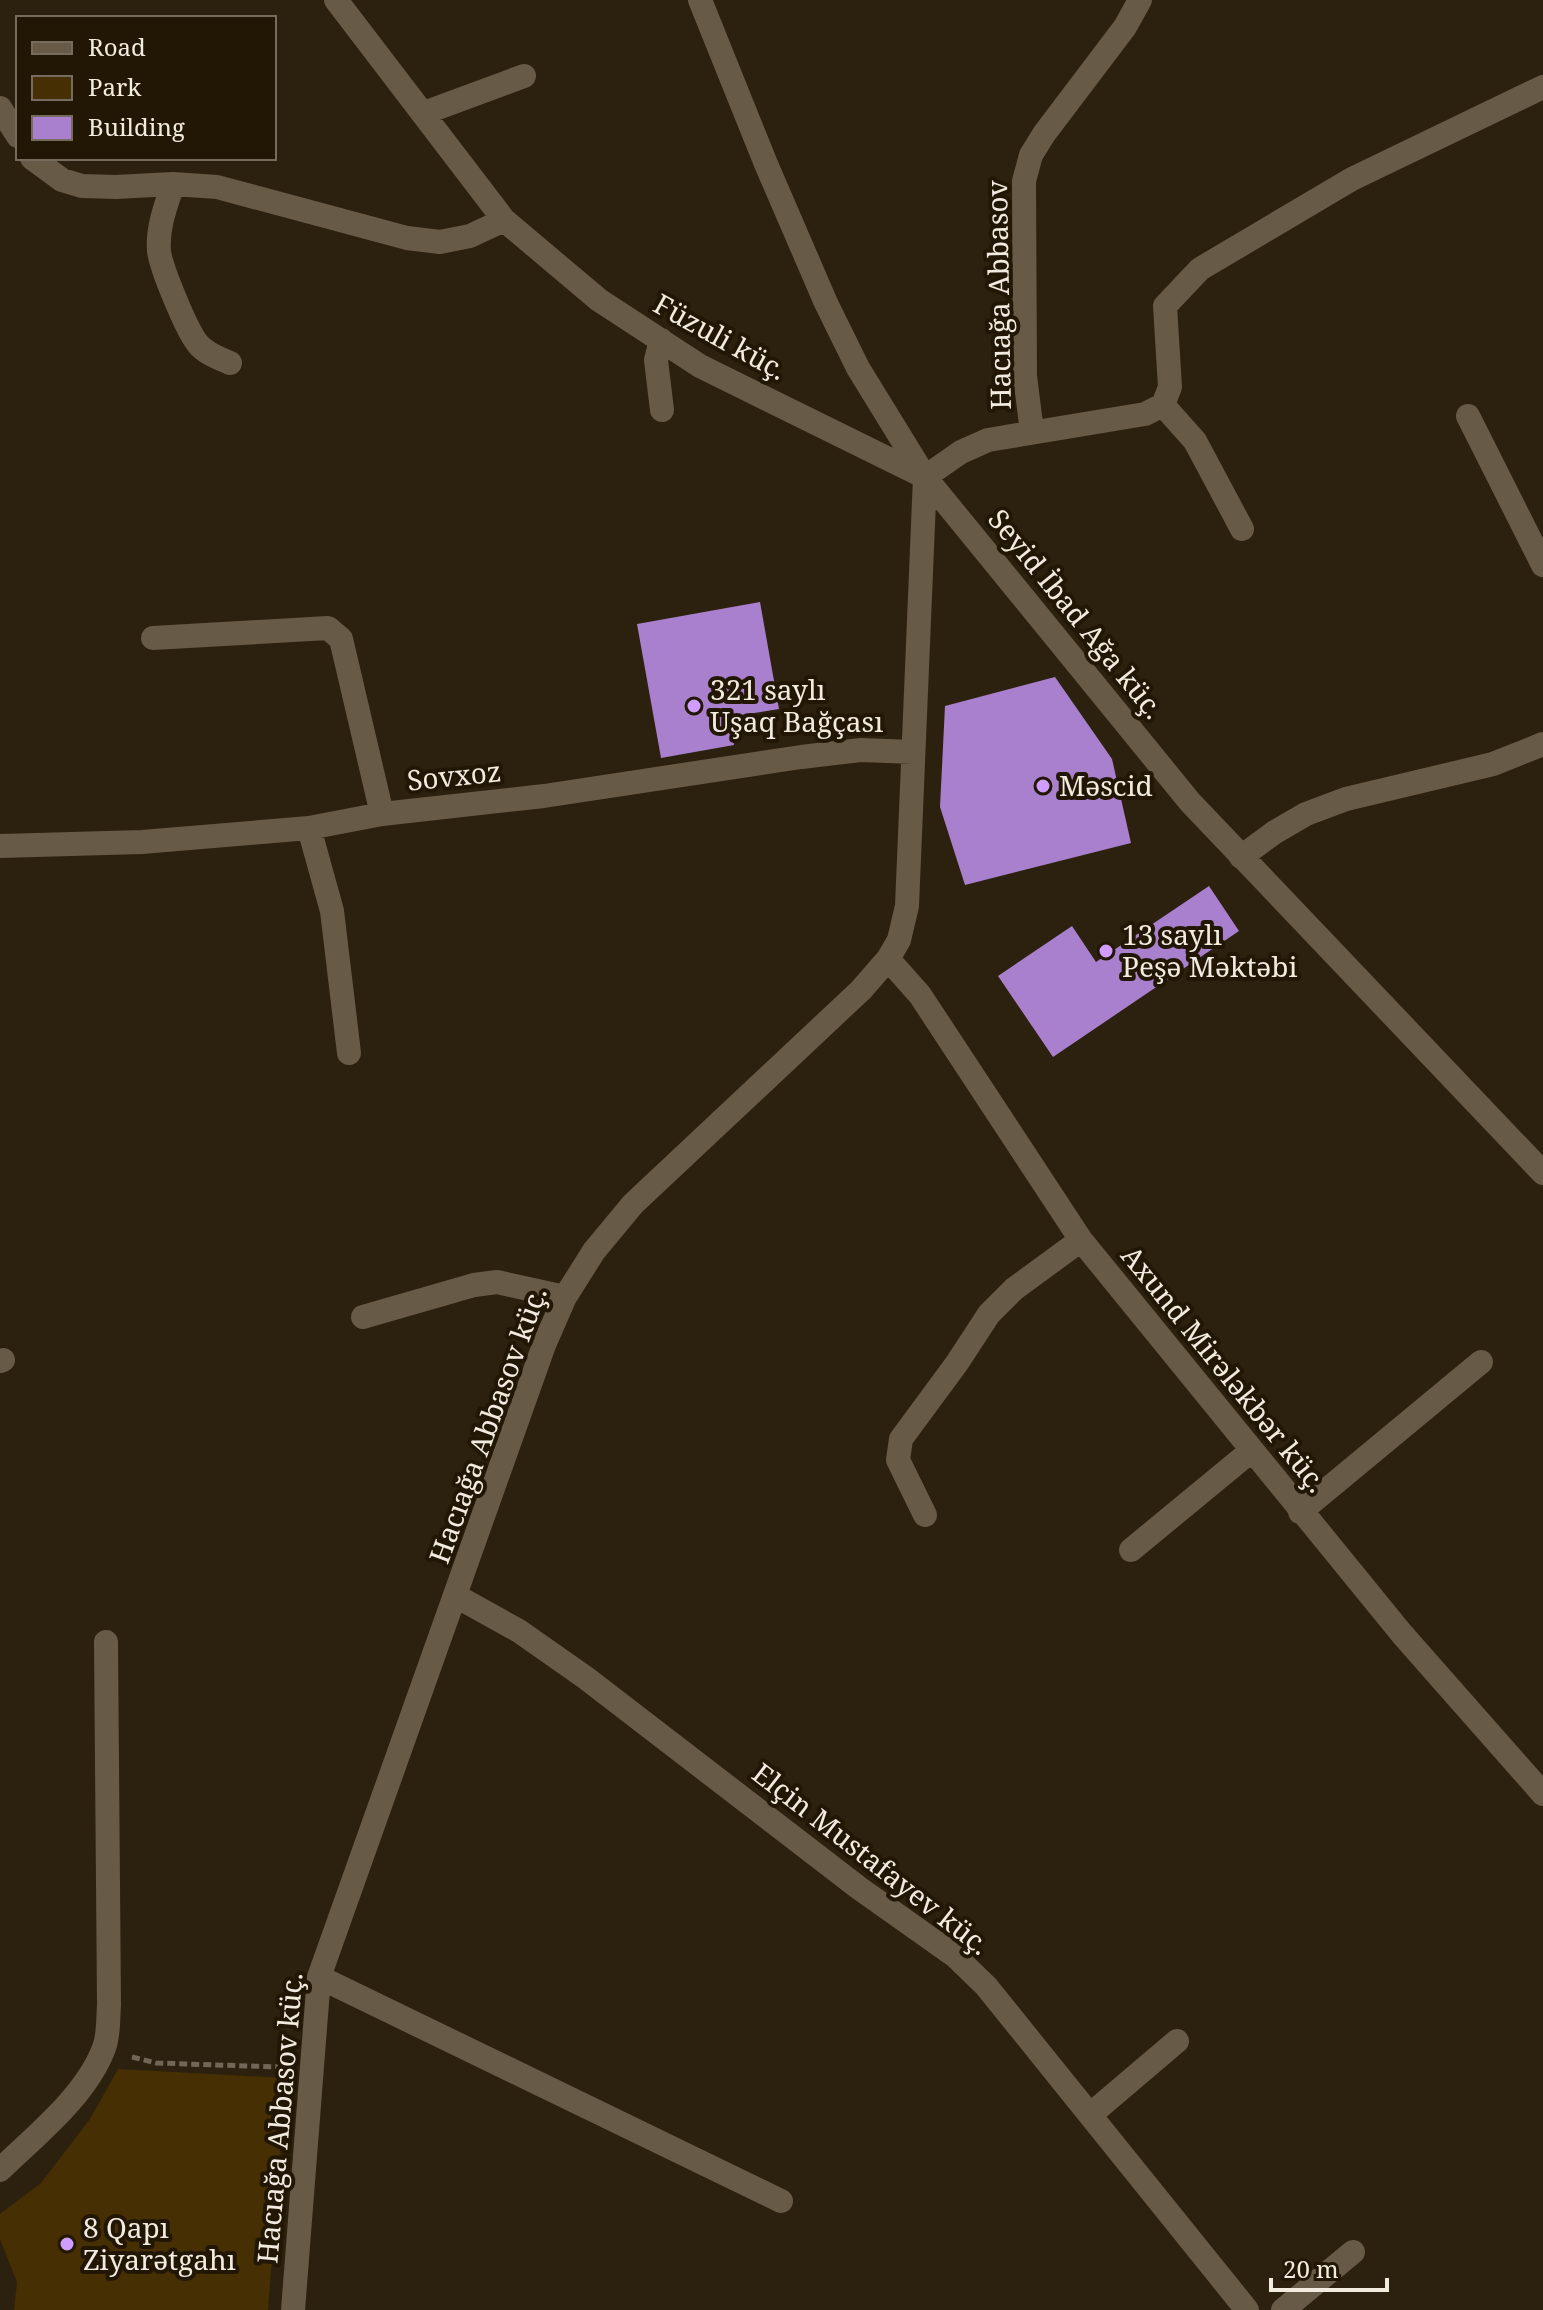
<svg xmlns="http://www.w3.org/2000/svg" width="1543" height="2310" font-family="'Noto Serif',serif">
<rect width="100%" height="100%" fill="#2c210e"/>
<path fill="#462f02" d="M118,2069L286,2078L268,2310H14L17,2282L0,2239V2214L41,2183L90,2119Z"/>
<path fill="#a880cd" d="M760,602L779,709L729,717L734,745L661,758L637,624Z
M1055,677L1112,759L1131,843L965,885L940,807L945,706Z
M1209,886L1239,931L1053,1057L998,976L1072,926L1096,962Z"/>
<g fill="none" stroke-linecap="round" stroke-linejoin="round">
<path stroke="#716757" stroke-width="5" stroke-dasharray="8 4" stroke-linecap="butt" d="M132,2057L156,2063L281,2067"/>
<path stroke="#675a46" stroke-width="24" d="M336,0L504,220L599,300L700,366L923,476
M700,0L766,164L826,303L858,368L925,477L1190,802L1543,1173
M0,108L18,136
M424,113L524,76
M32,158L62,180L82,186L116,187L173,184L217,187L407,238L440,242L470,236L504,220
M173,184C166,205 157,228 159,251C161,268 187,331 198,344C206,354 219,358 230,363
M661,340L656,360L662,410
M1163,405L1195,441L1242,529
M1468,416L1543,565
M1032,432L1025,376L1024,181L1031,155L1044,134L1125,27L1140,0
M925,477L961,452L988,440L1145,414L1163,405L1170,387L1165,306L1200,269L1352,179L1543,87
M153,638L328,628L341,639L382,814
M309,828L332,911L349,1053
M0,846L142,842L309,828L382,814L544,796L801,757L861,750L913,752
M1241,857L1275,832L1306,814L1346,799L1493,764L1543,744
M888,959L920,995L1081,1240L1402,1634L1543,1794
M363,1317L474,1285L497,1282L565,1297
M0,1361L3,1360
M1300,1512L1481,1362
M925,1515L898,1460L901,1439L957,1363L989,1314L1014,1289L1081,1240
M1131,1550L1251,1451
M456,1596L519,1631L586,1678L859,1888L955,1956L986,1986L1247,2310
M319,1977L781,2201
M1090,2115L1177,2041
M0,2170C36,2135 86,2096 104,2048C109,2035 108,2018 109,2005L106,1642
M293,2310L319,1977L544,1345L565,1297L594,1251L633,1204L861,990L888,959L899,940L907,906L925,477
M1283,2310L1353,2252"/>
</g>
<g fill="#d09dfe" stroke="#221705" stroke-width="3">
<circle cx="694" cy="706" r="8"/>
<circle cx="1043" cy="786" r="8"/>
<circle cx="1106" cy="951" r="8"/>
<circle cx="67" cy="2244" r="8"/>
</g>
<g text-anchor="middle" stroke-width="8" stroke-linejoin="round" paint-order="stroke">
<g font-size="28" fill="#f3ebe0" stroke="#221705">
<text transform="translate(999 295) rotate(-91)" y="10">Hacıağa Abbasov</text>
<text transform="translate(720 337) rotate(29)" y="10">Füzuli küç.</text>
<text transform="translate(1076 614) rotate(51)" y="10">Seyid İbad Ağa küç.</text>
<text transform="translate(454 776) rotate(-6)" y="10">Sovxoz</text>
<text transform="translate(1224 1369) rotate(51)" y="10">Axund Mirələkbər küç.</text>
<text transform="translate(488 1425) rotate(-70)" y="10">Hacıağa Abbasov küç.</text>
<text transform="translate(871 1859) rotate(38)" y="10">Elçin Mustafayev küç.</text>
<text transform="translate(280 2118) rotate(-85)" y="10">Hacıağa Abbasov küç.</text>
</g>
<g font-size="28" fill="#f3ebe0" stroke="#221705" text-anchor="start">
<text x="710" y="700">321 saylı<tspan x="710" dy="32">Uşaq Bağçası</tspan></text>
<text x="1059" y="796">Məscid</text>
<text x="1122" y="945">13 saylı<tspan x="1122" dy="32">Peşə Məktəbi</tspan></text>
<text x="83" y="2238">8 Qapı<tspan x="83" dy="32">Ziyarətgahı</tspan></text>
</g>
</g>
<rect x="16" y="16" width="260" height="144" fill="#221705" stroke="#766c5d" stroke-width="2"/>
<rect x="32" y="42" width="40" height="12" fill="#675a46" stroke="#766c5d" stroke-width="2"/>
<text x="88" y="56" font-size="24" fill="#f3ebe0">Road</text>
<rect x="32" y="76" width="40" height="24" fill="#462f02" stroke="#766c5d" stroke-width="2"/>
<text x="88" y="96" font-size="24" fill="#f3ebe0">Park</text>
<rect x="32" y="116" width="40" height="24" fill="#a880cd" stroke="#766c5d" stroke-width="2"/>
<text x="88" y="136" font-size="24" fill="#f3ebe0">Building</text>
<path d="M1271 2278v12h116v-12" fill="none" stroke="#f3ebe0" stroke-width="4"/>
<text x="1283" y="2278" font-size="24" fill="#f3ebe0" stroke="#221705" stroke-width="6" paint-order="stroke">20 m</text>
</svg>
